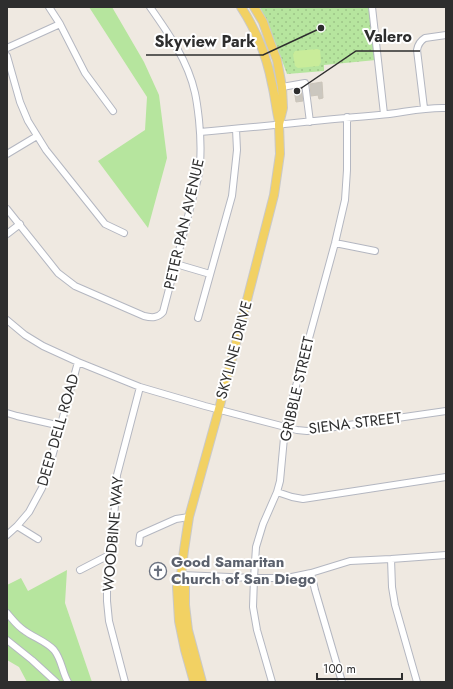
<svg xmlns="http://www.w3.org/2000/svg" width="453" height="689" font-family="Jost,sans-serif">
<defs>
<pattern id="park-dots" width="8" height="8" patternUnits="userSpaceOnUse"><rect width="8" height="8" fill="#b6e59e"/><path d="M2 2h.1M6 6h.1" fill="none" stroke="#9dc588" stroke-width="1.8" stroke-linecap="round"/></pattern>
</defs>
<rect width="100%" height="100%" fill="#efe9e1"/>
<path fill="#b6e59e" d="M89,7H112L144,62L159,95L167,158L148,228L98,161L145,130L147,97Z
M67,570L65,603L92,682H27L19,667L7,660V585L21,578L28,591Z"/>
<path fill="url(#park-dots)" d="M260,7H370L376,60L324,65V71L287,74L277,47Z"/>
<path fill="#c9ec9a" d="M317,49L320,50L321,62L319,66L298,68L295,66L293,54L295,51Z"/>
<path fill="#cbc7bf" stroke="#cbc5ba" d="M322,82L323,98L319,99L318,95L311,96L310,84Z
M301,88L303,101L296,102L294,89Z"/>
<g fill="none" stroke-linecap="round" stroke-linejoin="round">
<g stroke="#b4b7c1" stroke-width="8">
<path id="minor" d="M49,7L60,24L85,73L113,111
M372,7L384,114
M7,48L60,24
M7,56L20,102L28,121L46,150L105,224L124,233
M282,87L305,83L310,122
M424,108L417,50C418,44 420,41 425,38L446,35
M200,132C260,127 320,120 379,115C402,113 423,107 446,108
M7,154L37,136
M7,209L58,273L75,286L144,316C152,318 158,318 163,312L198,178C202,158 201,140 199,120C198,111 197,102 195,93C188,61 169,34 150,7
M7,234L20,224
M335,243L375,251
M176,264L210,274
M198,318L232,196L237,150L236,129
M7,320L25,335L43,346L78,362L140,387L205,406L297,430L307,431L446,411
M7,413L17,416L61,426
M277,492L292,497L303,499L446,477
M17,526L38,539
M7,535L17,526L29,512L42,488L49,468L78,362
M139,543L140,535L176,519L189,517
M391,559L392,587L395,605L417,682
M80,570L111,554
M311,573L315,590L342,682
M181,575L254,578H287L311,573L350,561L391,559L446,555
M7,613C13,620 17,626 25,631C33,637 47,642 54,650C62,660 62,672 68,682
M7,640L32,660L56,682
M125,682L109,621L107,601V588L113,534L117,475L140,387
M272,682L257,630L253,607L254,578L256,547L263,524L277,492L280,481L285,427L296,386L335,243L345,200L347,170V117"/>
</g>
<g stroke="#c9c9c9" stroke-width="10">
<path id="major" d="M241,7C256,30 267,57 272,84C275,96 276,109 279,121
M181,575L178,580L177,587L179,621L185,650L194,682
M202,682L188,630L185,605V584L181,575L184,550L189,517L219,409L274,195L280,154L279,124L283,108L282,87L277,60L270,42L263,22L254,7"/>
</g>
<use href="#minor" stroke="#fff" stroke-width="6"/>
<use href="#major" stroke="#f2d163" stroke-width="8"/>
</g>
<defs>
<g id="church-ring" transform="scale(0.9)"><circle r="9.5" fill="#fff" stroke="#6b7280" stroke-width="1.5"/><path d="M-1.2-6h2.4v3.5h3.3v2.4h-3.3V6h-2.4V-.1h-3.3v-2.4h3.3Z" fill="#6b7280"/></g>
</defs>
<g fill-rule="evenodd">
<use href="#church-ring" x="158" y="571"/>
</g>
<g text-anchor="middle" stroke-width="4" stroke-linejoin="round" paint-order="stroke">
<g font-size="15" fill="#2e2e2e" stroke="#fff">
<text transform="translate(184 224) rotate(-77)" y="5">PETER PAN AVENUE</text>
<text transform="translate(234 350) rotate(-75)" y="5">SKYLINE DRIVE</text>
<text transform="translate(297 389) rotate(-77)" y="5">GRIBBLE STREET</text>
<text transform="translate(355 423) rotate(-7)" y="5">SIENA STREET</text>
<text transform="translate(58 430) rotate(-74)" y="5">DEEP DELL ROAD</text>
<text transform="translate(113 534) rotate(-85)" y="5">WOODBINE WAY</text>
</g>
<g font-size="15" font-weight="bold" fill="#5b616d" stroke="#fff" text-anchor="start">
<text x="171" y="567">Good Samaritan<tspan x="171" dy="17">Church of San Diego</tspan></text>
</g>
</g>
<path fill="none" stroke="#2e2e2e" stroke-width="1.5" d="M297 91L356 51H420M321 28L263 55H146"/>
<g fill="#2e2e2e" stroke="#fff" stroke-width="1.5">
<circle cx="297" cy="91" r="4"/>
<circle cx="321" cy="28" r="4"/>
</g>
<g font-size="16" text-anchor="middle" font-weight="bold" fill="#2e2e2e" stroke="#fff" stroke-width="4" stroke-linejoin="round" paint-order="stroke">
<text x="388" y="42">Valero</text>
<text x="205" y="47">Skyview Park</text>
</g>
<rect width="453" height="689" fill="none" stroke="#2e2e2e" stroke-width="16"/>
<path d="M317 673v6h85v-6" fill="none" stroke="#2e2e2e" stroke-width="2"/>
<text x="323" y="673" font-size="12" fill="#2e2e2e" stroke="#ffffff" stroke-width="3" paint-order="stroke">100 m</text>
</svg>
